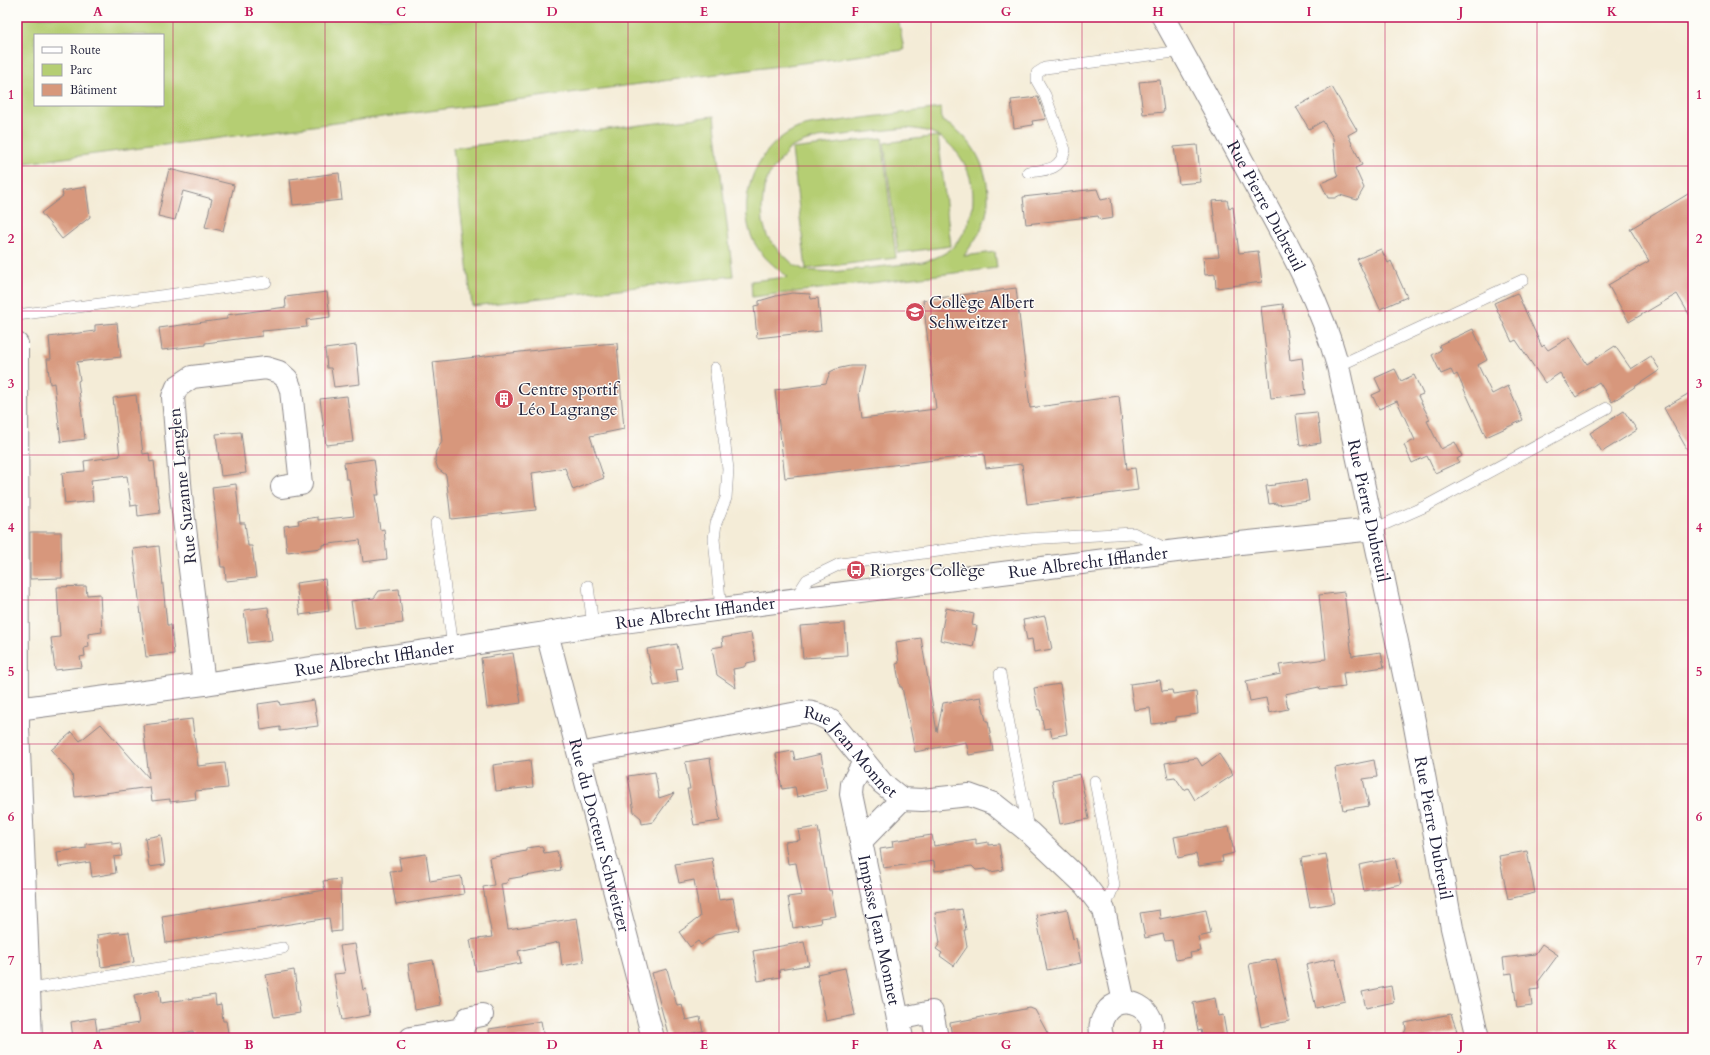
<svg xmlns="http://www.w3.org/2000/svg" width="1710" height="1055" font-family="Cardo,serif">
<rect width="100%" height="100%" fill="#fdfcf7"/>
<filter id="ink" filterUnits="userSpaceOnUse"><feTurbulence type="fractalNoise" baseFrequency=".025" numOctaves="2"/><feDisplacementMap in="SourceGraphic" scale="8" xChannelSelector="R" yChannelSelector="G"/><feConvolveMatrix kernelMatrix="1 2 1 2 8 2 1 2 1" color-interpolation-filters="sRGB"/></filter>
<filter id="wash" filterUnits="userSpaceOnUse"><feTurbulence type="fractalNoise" baseFrequency=".012" numOctaves="4" result="noise"/><feDisplacementMap in="SourceGraphic" scale="16" xChannelSelector="R" yChannelSelector="G"/><feGaussianBlur stdDeviation="0.9" result="paint"/><feColorMatrix in="noise" values="0 0 0 0 0 0 0 0 0 0 0 0 0 0 0 0 0 1.4 0 .05"/><feComposite in="paint" operator="in"/></filter>
<g filter="url(#wash)">
<rect width="100%" height="100%" fill="#f4ecd7"/>
<path fill="#b5ce73" stroke="#6c7857" fill-rule="evenodd" d="M17,17H898L904,50L17,164ZM35,35H163V105H35Z
M941,108L942,121C947,124 954,127 958,131C983,152 995,191 984,222C980,235 971,245 964,256L995,252L997,268L752,297L751,281L788,277C775,267 762,257 754,242C734,201 756,145 798,128C803,126 810,125 816,124ZM905,128C916,129 930,130 940,137C977,162 985,213 953,247C946,254 933,259 923,262L832,272L804,270L793,264L776,248L767,236L763,222L762,208L764,188L769,175L790,148L804,142L818,138Z
M714,116L733,276L472,306L453,148Z
M938,136L951,246L898,253L884,143Z
M882,138L896,258L806,269L792,149Z"/>
<g id="blocks">
<path fill="#d7977b" d="M1160,80L1164,112L1143,114L1139,82Z
M1332,87L1357,130L1348,135L1362,165L1355,168L1364,188L1357,200L1340,195L1335,198H1328L1321,183L1338,176L1336,171L1333,138L1323,121L1309,129L1296,107Z
M1038,97L1046,119L1032,121L1033,125L1014,128L1011,100Z
M1197,145L1201,182L1179,184L1174,147Z
M169,169L234,185L223,231L205,227L212,199L183,191L175,220L158,216Z
M339,173L342,200L293,205L290,179Z
M86,187L90,217L62,239L41,213L63,196L62,191Z
M1097,189L1101,200L1111,198L1113,218L1100,220L1098,216L1026,224L1023,197Z
M1693,191V321L1677,294L1629,322L1608,285L1649,261L1630,229Z
M1227,200L1229,208L1233,207L1239,253L1258,251L1262,282L1216,288L1215,274L1205,275L1203,257L1219,256L1212,201Z
M1381,249L1388,263L1391,261L1407,297L1380,309L1357,259Z
M1016,288L1030,408L1119,396L1127,469L1135,468L1138,490L1027,504L1022,464L986,468L984,454L785,478L775,390L826,383L830,372L836,369L850,366H865L859,394L862,418L936,409L923,300Z
M327,292L330,317L306,320L307,327L262,331V336L205,343V345L162,350L159,328L227,319V315L286,307L285,297Z
M792,293L810,294L811,299L818,298L821,331L757,338L754,306L759,305V301L776,296Z
M1517,293L1542,347L1544,345L1548,350L1570,337L1587,364L1615,346L1631,369L1651,356L1660,370L1612,402L1599,382L1576,397L1560,373L1545,383L1516,340L1512,342L1494,303Z
M1283,304L1290,360L1302,358L1306,394L1271,398L1261,307Z
M117,323L121,357L77,362L80,380L78,381L85,439L61,442L54,383L50,384L47,359H51L49,337L95,331V325Z
M1473,329L1487,360L1478,365L1492,394L1508,386L1523,420L1486,437L1457,374L1454,376L1451,370L1441,374L1432,355L1441,350L1439,345Z
M617,343L624,429L590,436L604,478L573,490L565,468L532,473L536,510L451,519L446,475L438,469L435,460L436,451L442,442L433,362L564,347Z
M356,345L360,384L334,387L331,368H327L325,349Z
M1395,369L1401,381L1414,375L1423,394L1418,396L1430,420L1427,421L1441,449L1455,442L1462,456L1457,459L1459,462L1435,473L1427,456L1412,463L1404,445L1415,440L1397,401L1379,409L1372,395L1381,391L1375,378Z
M1693,391V460L1664,408Z
M136,395L143,454L149,453L150,462L154,461L160,513L138,516L137,505L131,506L127,476L91,480L93,501L65,504L62,473L85,471L84,461L120,456L113,398Z
M347,396L353,442L326,445L320,399Z
M1624,411L1637,430L1602,452L1590,433Z
M1317,412L1321,443L1300,446L1296,414Z
M241,432L246,473L221,476L216,434Z
M374,459L379,495H375L380,530L384,529L387,559L363,562L360,540L322,545V548L287,552L284,526L299,524L298,520L318,517V520L354,516L349,479H346L344,463Z
M1306,480L1309,501L1277,505V503L1269,504L1266,486L1275,485L1274,484Z
M236,484L240,523H245L248,546H252L256,578L226,581L225,567H221L212,487Z
M30,532H61L62,578L30,579Z
M159,546L167,625H171L174,654L146,657L133,549Z
M325,579L329,611L300,615L296,583Z
M86,586L87,595L100,594L102,632L88,634L89,647L84,648L85,656L80,657L82,667L55,670L51,638L60,637L57,587Z
M399,589L403,623L355,629L351,601L374,598L379,591Z
M1344,592L1352,656L1381,652L1384,667L1343,673L1345,687L1320,690L1319,687L1285,694L1288,709L1269,713L1266,698L1250,701L1246,681L1281,674L1279,665L1326,659L1319,595Z
M268,607L272,640L248,643L244,610Z
M946,608L974,614L972,625L977,626L973,647L940,640Z
M1045,616L1052,649L1034,652L1032,639L1027,640L1023,620Z
M845,623L847,655L803,658L800,626Z
M751,633L756,661L747,663L744,667L733,669L736,688L717,675L712,648L723,646L722,638Z
M921,638L937,732L943,703L981,697L986,721H988L993,751L969,755L966,742L915,752L902,687H900L896,664L899,663L896,642Z
M677,644L682,668L676,669L678,682L654,686L647,649Z
M513,653L521,703L487,708L481,658Z
M1160,680L1162,691L1172,690L1173,694L1196,691L1198,714L1176,717V721L1152,724L1150,708L1134,710L1130,684Z
M1060,684L1067,734L1052,737L1050,728L1044,729L1040,709L1038,710L1034,688Z
M314,700L318,726L280,731V727L261,730L258,704L279,701L280,705Z
M192,719L198,766L225,763L228,788L195,791L196,799L170,802V799L152,801L150,787L75,797L72,774L51,750L72,732L80,741L101,724L149,778L143,725Z
M793,751L795,760L821,754L827,790L797,797L795,787L782,789L776,754Z
M1219,754L1233,775L1195,800L1188,788L1184,790L1175,777L1168,778L1165,763L1197,758L1202,766Z
M710,758L720,821L694,825L687,789H690L685,762Z
M530,760L533,787L496,791L493,765Z
M1374,760L1377,777L1363,779L1369,806L1343,810L1335,768Z
M655,772L659,798L674,793L653,822L642,824L641,818L634,812L628,776Z
M1080,774L1089,819L1060,824L1052,780Z
M818,827L829,891L831,890L836,916L820,918L821,923L793,928L788,897L802,895L796,863L788,864L785,842L800,840L798,830Z
M1229,827L1234,853L1222,856L1223,862L1199,866L1196,854L1178,858L1174,837Z
M161,835L165,865L149,867L145,838Z
M932,835L934,846L976,839V844L988,842V845L999,844L1003,870L990,872L986,869L976,870L972,866L935,871L934,861L883,868L880,849L893,847L892,841Z
M112,841V844L120,843L122,856L114,857L116,873L92,877L90,862L59,867L57,852L86,848V844Z
M542,846L544,853L557,851L561,870L508,879L507,883L501,884L508,929L577,918L584,962L562,966L559,942L518,951L521,963L476,971L470,940L492,937L483,887L494,885L489,858L526,851V848Z
M1527,851L1535,893L1508,899L1499,856Z
M426,854L430,881L461,876L464,894L396,905L390,871L401,870L399,858Z
M1326,854L1335,903L1310,907L1301,858Z
M712,858L719,900L733,898L739,930L716,934L701,945L698,941L690,947L679,932L700,917L694,880L679,883L675,864Z
M1395,858L1401,884L1364,891L1359,865Z
M340,879L341,931L331,932L329,918L166,943L162,916L325,890L323,881Z
M962,909L966,930H964L967,947L954,966L940,956L942,953L936,949L940,943L935,913Z
M1067,909L1073,939L1076,938L1081,963L1047,970L1036,915Z
M1159,910L1160,919L1206,910L1211,934L1198,937L1201,951L1190,953L1191,957L1176,960L1172,940L1165,941L1163,934L1145,938L1140,913Z
M120,932V933L129,932L134,962L101,967L97,935Z
M804,942L809,965L779,970L780,977L758,981L753,951Z
M355,944L363,990L366,989L370,1015L342,1020L334,974L345,973L340,946Z
M1542,944L1558,955L1538,982L1539,989L1530,990L1532,1006L1517,1008L1512,973L1505,974L1503,958L1535,954Z
M1335,958L1345,1001L1316,1008L1306,965Z
M1276,959L1289,1021L1261,1027L1249,964Z
M433,960L441,1005L415,1010L408,964Z
M845,968L855,1015L826,1021L817,974Z
M667,969L677,1006L682,1005L686,1020L700,1017L703,1031L669,1038L652,973Z
M294,970L300,1013L274,1017L266,975Z
M1391,986L1394,1002L1366,1008L1362,992Z
M159,990L161,1003L215,995L216,1005L221,1004L223,1021H226L229,1038H194L193,1031L154,1038H100L99,1029L139,1023L134,995Z
M1215,998L1218,1016L1223,1015L1227,1038H1203L1201,1030L1198,1031L1193,1003Z
M1030,1008L1035,1010L1050,1038H952L950,1023Z
M1451,1014L1457,1031L1425,1038H1402L1406,1029L1405,1023Z
M95,1018L98,1038H73L71,1022Z
M541,1021L544,1038H490L489,1029Z"/>
</g>
</g>
<g filter="url(#ink)">
<use href="#blocks" fill-opacity="0" stroke="#8b8789" stroke-width="1"/>
<g fill="none" stroke-linecap="round" stroke-linejoin="round">
<g stroke="#8b8789" stroke-width="12">
<path id="service" d="M1028,172C1046,170 1060,171 1065,150L1045,95L1037,81V73L1045,68L1183,51
M17,315L266,282
M1338,366L1523,280
M715,368L728,469L726,498L716,523L714,539L721,609
M436,523L453,647
M1374,529L1426,506L1607,408
M588,586L593,626
M794,600L807,580L840,564L909,555L1027,539L1133,533L1167,549
M1000,674L1028,829
M1095,781L1114,885L1104,910
M30,989L283,948"/>
</g>
<g stroke="#8b8789" stroke-width="24">
<g id="minor">
<path d="M17,344L18,727L31,1038"/>
<path id="s1" d="M547,633L653,1038"/>
<path d="M204,684L181,495L173,397L177,387L192,377L266,368L279,372L287,379L291,390L301,484L282,487"/>
<path id="s2" d="M17,709L204,684L593,626L852,592L1240,543L1374,529"/>
<path id="s3" d="M579,754L803,712C814,712 821,715 831,721L882,783L902,799L922,800L969,795L994,804L1029,832L1085,885L1104,910L1124,1002"/>
<path id="s4" d="M864,762L852,784L851,794L902,1038"/>
<path d="M861,841L902,799"/>
<path d="M898,1019L932,1012L937,1038"/>
<path d="M411,1038L462,1029"/>
<path d="M463,1038L462,1029L468,1018L482,1015"/>
<path d="M1103,1038C1099,1030 1100,1022 1105,1014C1121,988 1163,1010 1150,1038"/>
</g>
</g>
<g stroke="#8b8789" stroke-width="24">
<g id="tertiary">
<path id="s5" d="M1163,17C1193,71 1223,125 1252,179C1286,241 1319,298 1338,366L1414,721L1452,928L1478,1038"/>
</g>
</g>
<use href="#service" stroke="#fff" stroke-width="11"/>
<use href="#minor" stroke="#fff" stroke-width="22"/>
<use href="#tertiary" stroke="#fff" stroke-width="22"/>
</g>
</g>
<path fill="none" stroke="#c2185b" stroke-width="1" stroke-opacity="0.55" d="M173,17V1038M325,17V1038M476,17V1038M628,17V1038M779,17V1038M931,17V1038M1082,17V1038M1234,17V1038M1385,17V1038M1537,17V1038M17,166H1693M17,311H1693M17,455H1693M17,600H1693M17,744H1693M17,889H1693"/>
<defs>
<g id="university-disc" transform="scale(1)"><circle r="9.5" fill="#d1495b" stroke="#fdfcf7"/><path d="M0-5L7-2L0 1L-7-2ZM-4 1L0 2.5L4 1V4Q0 6-4 4Z" fill="#fff"/></g>
<g id="building-disc" transform="scale(1)"><circle r="9.5" fill="#d1495b" stroke="#fdfcf7"/><path d="M-4-6H4V6H1V3H-1V6H-4ZM-2.5-4.3h1.7v1.8h-1.7ZM.8-4.3h1.7v1.8H.8ZM-2.5-1h1.7V.8h-1.7ZM.8-1h1.7V.8H.8Z" fill="#fff"/></g>
<g id="bus-disc" transform="scale(1)"><circle r="9.5" fill="#d1495b" stroke="#fdfcf7"/><path d="M-5-6H5V4H4V6H2V4H-2V6H-4V4H-5ZM-3.5-4V0h7V-4ZM-3.5 1.2v1.5H-2V1.2ZM2 1.2v1.5H3.5V1.2Z" fill="#fff"/></g>
</defs>
<g fill-rule="evenodd">
<use href="#university-disc" x="915" y="312"/>
<use href="#building-disc" x="504" y="399"/>
<use href="#bus-disc" x="856" y="570"/>
</g>
<g text-anchor="middle" stroke-width="3" stroke-linejoin="round" paint-order="stroke">
<g font-size="17" fill="#22223b" stroke="#fdfcf7">
<text dy="6" stroke="none"><textPath href="#s5" startOffset="215">Rue Pierre Dubreuil</textPath></text>
<text transform="translate(182 486) rotate(-96)" y="6">Rue Suzanne Lenglen</text>
<text dy="6" stroke="none"><textPath href="#s5" startOffset="539">Rue Pierre Dubreuil</textPath></text>
<text dy="6" stroke="none"><textPath href="#s2" startOffset="1081">Rue Albrecht Ifflander</textPath></text>
<text dy="6" stroke="none"><textPath href="#s2" startOffset="685">Rue Albrecht Ifflander</textPath></text>
<text dy="6" stroke="none"><textPath href="#s2" startOffset="361">Rue Albrecht Ifflander</textPath></text>
<text dy="6" stroke="none"><textPath href="#s3" startOffset="292">Rue Jean Monnet</textPath></text>
<text dy="6" stroke="none"><textPath href="#s5" startOffset="863">Rue Pierre Dubreuil</textPath></text>
<text dy="6" stroke="none"><textPath href="#s1" startOffset="209">Rue du Docteur Schweitzer</textPath></text>
<text dy="6" stroke="none"><textPath href="#s4" startOffset="174">Impasse Jean Monnet</textPath></text>
</g>
<g font-size="17" fill="#22223b" stroke="#fdfcf7" text-anchor="start">
<text x="929" y="308">Collège Albert<tspan x="929" dy="20">Schweitzer</tspan></text>
<text x="518" y="395">Centre sportif<tspan x="518" dy="20">Léo Lagrange</tspan></text>
<text x="870" y="576">Riorges Collège</text>
</g>
</g>
<rect width="1710" height="1055" fill="none" stroke="#fdfcf7" stroke-width="44"/>
<rect x="34" y="34" width="130" height="72" fill="#fdfcf7" stroke="#a5a5ac"/>
<rect x="42" y="47" width="20" height="6" fill="#ffffff" stroke="#a5a5ac"/>
<text x="70" y="54" font-size="12" fill="#22223b">Route</text>
<rect x="42" y="64" width="20" height="12" fill="#b5ce73" stroke="#a5a5ac"/>
<text x="70" y="74" font-size="12" fill="#22223b">Parc</text>
<rect x="42" y="84" width="20" height="12" fill="#d7977b" stroke="#a5a5ac"/>
<text x="70" y="94" font-size="12" fill="#22223b">Bâtiment</text>
<rect x="22" y="22" width="1666" height="1011" fill="none" stroke="#c2185b" stroke-width="1.5"/>
<g font-size="13" text-anchor="middle" font-weight="bold" fill="#c2185b">
<text x="98" y="16">A</text>
<text x="249" y="16">B</text>
<text x="401" y="16">C</text>
<text x="552" y="16">D</text>
<text x="704" y="16">E</text>
<text x="855" y="16">F</text>
<text x="1006" y="16">G</text>
<text x="1158" y="16">H</text>
<text x="1309" y="16">I</text>
<text x="1461" y="16">J</text>
<text x="1612" y="16">K</text>
<text x="11" y="99">1</text>
<text x="1699" y="99">1</text>
<text x="11" y="243">2</text>
<text x="1699" y="243">2</text>
<text x="11" y="388">3</text>
<text x="1699" y="388">3</text>
<text x="11" y="532">4</text>
<text x="1699" y="532">4</text>
<text x="11" y="676">5</text>
<text x="1699" y="676">5</text>
<text x="11" y="821">6</text>
<text x="1699" y="821">6</text>
<text x="11" y="965">7</text>
<text x="1699" y="965">7</text>
<text x="98" y="1049">A</text>
<text x="249" y="1049">B</text>
<text x="401" y="1049">C</text>
<text x="552" y="1049">D</text>
<text x="704" y="1049">E</text>
<text x="855" y="1049">F</text>
<text x="1006" y="1049">G</text>
<text x="1158" y="1049">H</text>
<text x="1309" y="1049">I</text>
<text x="1461" y="1049">J</text>
<text x="1612" y="1049">K</text>
</g>
</svg>
